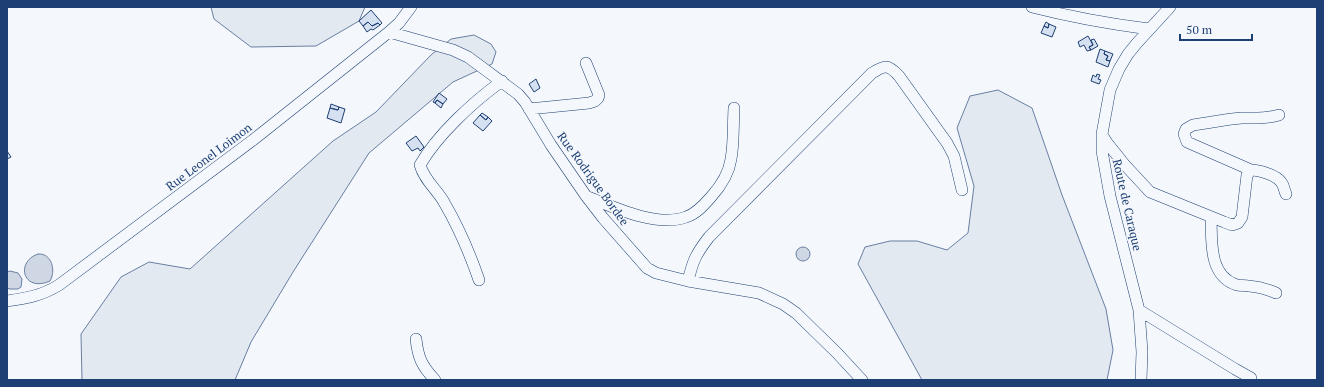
<svg xmlns="http://www.w3.org/2000/svg" width="1324" height="387" font-family="'PT Serif',serif">
<rect width="100%" height="100%" fill="#f4f7fb"/>
<path fill="#e3e9f0" stroke="#687fa3" d="M211,7H365L359,21L316,46L251,47L214,19Z
M474,35L491,44L496,52L492,64L453,82L369,153L293,272L251,342L235,380H82L81,334L121,277L149,262L190,269L333,141L376,112L431,55L451,39Z
M998,90L1032,108L1062,195L1106,309L1113,350L1107,380H922L858,264L865,247L890,241H917L947,250L968,233L974,186L957,128L970,96Z"/>
<path fill="#cfd7e4" stroke="#687fa3" d="M796 254a7 7 0 1 1 14 0a7 7 0 1 1-14 0Z
M38,254C52,253 56,271 50,281C23,293 15,262 38,254Z
M10,271L18,273L22,279L21,287L18,289H9L7,287V272Z"/>
<path fill="#d5e0f0" stroke="#1d3f73" d="M371,10L382,23L380,25L378,23L372,26L368,22L363,26L359,21Z
M368,22L372,26L378,23L380,25L373,30L371,29L367,32L363,26Z
M1046,22L1049,24L1048,28L1044,26Z
M1049,24L1056,27L1052,37L1041,33L1044,26L1048,28Z
M1088,36L1093,45L1089,47L1091,50L1087,51L1084,45L1080,47L1078,42Z
M1094,39L1098,46L1091,50L1089,47L1093,45L1091,40Z
M1100,49L1105,51L1104,54L1108,56L1106,60L1110,61L1108,67L1096,62Z
M1105,51L1113,54L1110,61L1106,60L1108,56L1104,54Z
M1097,74L1100,75L1098,79L1101,80L1099,84L1091,81L1093,75L1096,77Z
M536,79L540,88L534,92L529,84Z
M439,93L447,99L443,104L437,100L435,103L433,102Z
M437,100L443,104L441,108L435,103Z
M331,104L339,107L338,110L330,108Z
M339,107L345,109L341,123L327,118L330,108L338,110Z
M482,113L488,117L486,120L480,115Z
M480,115L486,120L488,117L492,121L483,131L473,123Z
M416,136L424,147L420,151L418,148L412,151L406,143Z
M7,151L11,157L7,159Z"/>
<g fill="none" stroke-linecap="round" stroke-linejoin="round">
<g stroke="#1d3f73" stroke-width="12">
<path id="minor" d="M1032,7C1071,17 1110,24 1149,29
M389,32L453,50L468,57L518,94L525,102L551,145L586,196L603,218L647,268L656,273L688,281L759,293L783,304L796,313L837,353L862,380
M529,109L589,103L595,101L598,98L599,95L586,63
M1102,135L1108,144L1124,164L1150,192L1224,222L1232,225L1238,223L1242,217L1247,175L1251,170C1259,170 1276,175 1281,182C1284,185 1284,190 1286,194
M1251,170L1187,142L1184,134L1186,129L1193,125C1209,123 1226,119 1242,118C1255,118 1266,119 1279,115
M586,196C613,207 657,228 686,217C696,214 704,205 711,197C720,187 729,173 731,159C734,143 733,125 734,108
M1211,217C1212,240 1208,276 1237,285C1240,286 1245,285 1249,286C1259,287 1267,289 1276,293
M479,280C470,254 459,228 445,204C438,190 425,182 420,165C437,135 473,102 502,81
M688,281C693,260 696,254 709,237L872,73C885,65 888,64 899,76L947,143L954,156L962,190
M7,301C27,298 41,296 59,285L253,140L389,32L399,23L411,7
M1139,310L1235,369L1251,378
M416,339C418,358 422,366 435,380
M1141,380L1142,352L1139,310L1110,196L1102,151V134L1110,90L1119,69L1128,54L1137,43L1170,7"/>
</g>
<use href="#minor" stroke="#f4f7fb" stroke-width="11"/>
</g>
<g text-anchor="middle" stroke-width="3" stroke-linejoin="round" paint-order="stroke">
<g font-size="12" fill="#1d3f73" stroke="#f4f7fb">
<text transform="translate(209 157) rotate(-37)" y="4">Rue Leonel Loimon</text>
<text transform="translate(593 179) rotate(54)" y="4">Rue Rodrigue Bordee</text>
<text transform="translate(1127 205) rotate(77)" y="4">Route de Caraque</text>
</g>
</g>
<rect width="1324" height="387" fill="none" stroke="#1d3f73" stroke-width="16"/>
<path d="M1180 34v6h72v-6" fill="none" stroke="#1d3f73" stroke-width="2"/>
<text x="1186" y="34" font-size="12" fill="#1d3f73" stroke="#f4f7fb" stroke-width="3" paint-order="stroke">50 m</text>
</svg>
